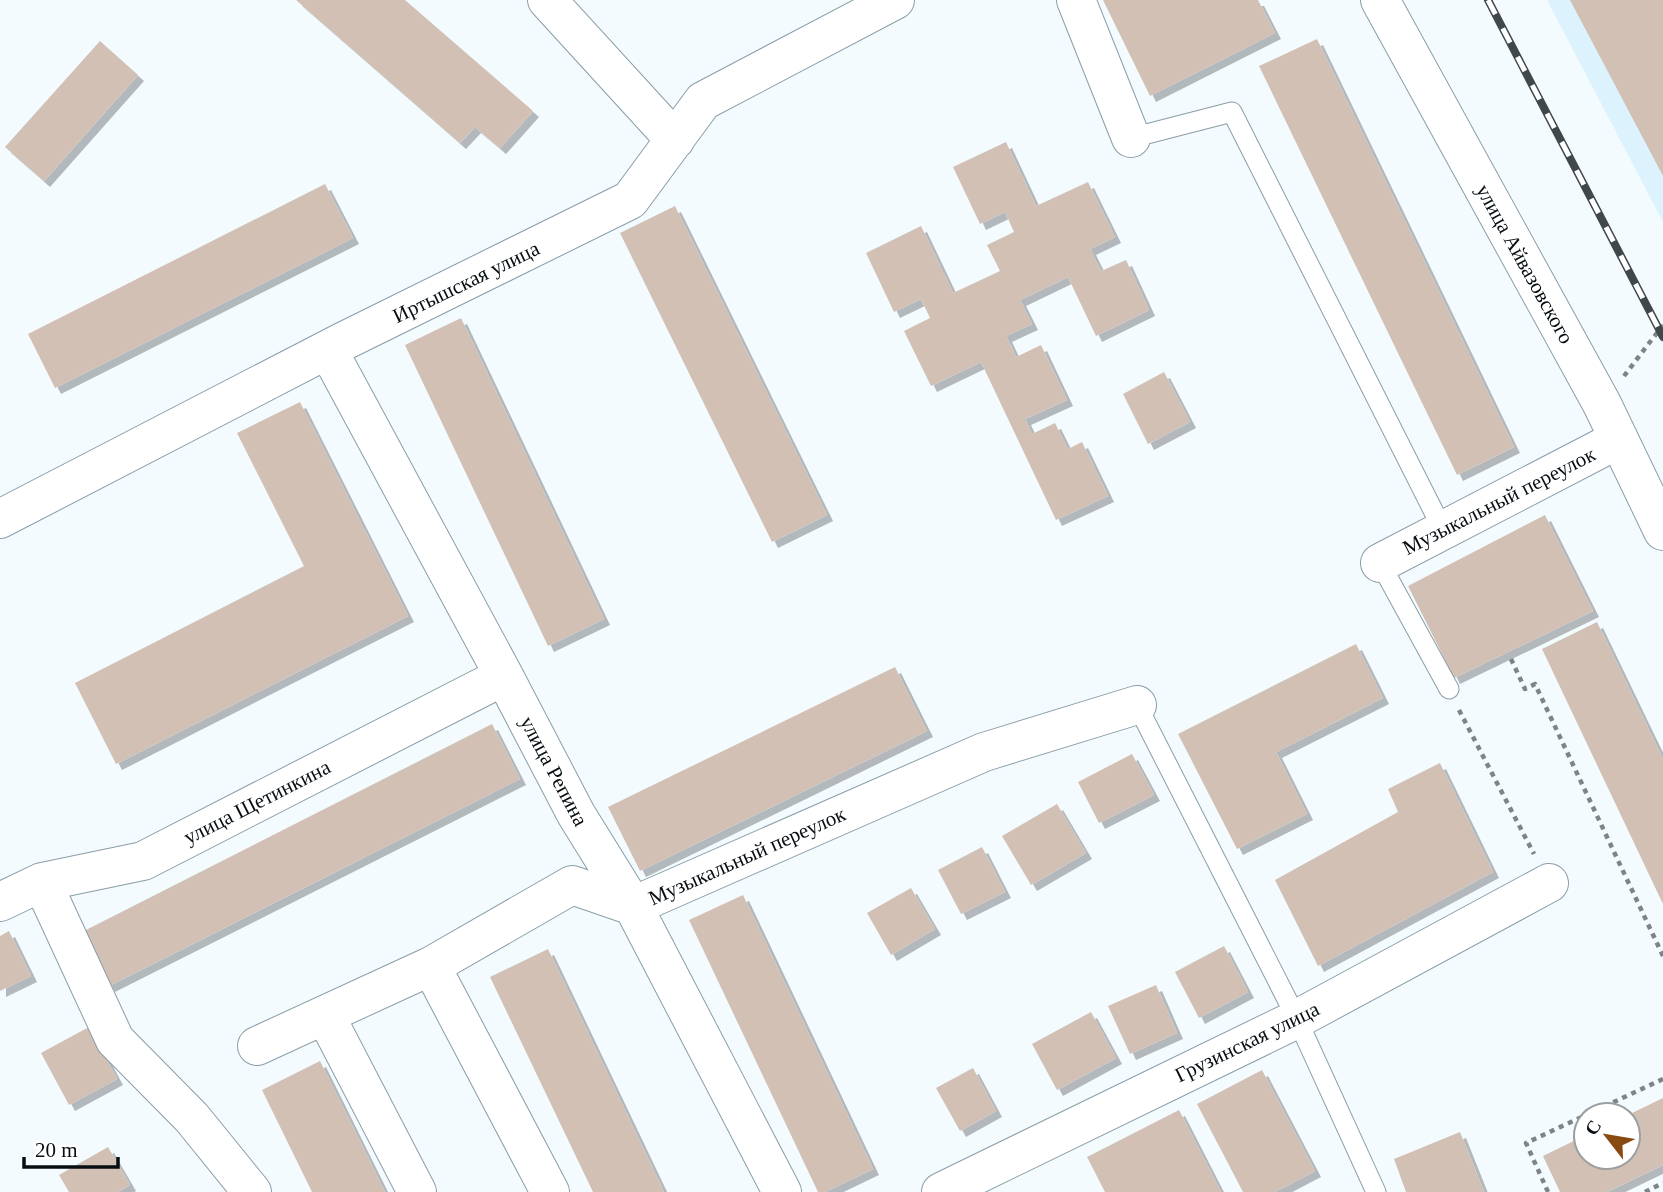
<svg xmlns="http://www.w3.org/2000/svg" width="1663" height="1192" font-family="Georgia,serif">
<defs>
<filter id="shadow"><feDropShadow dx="6" dy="6" stdDeviation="0" flood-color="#0004"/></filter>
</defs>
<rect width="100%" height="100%" fill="#f3fbff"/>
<path fill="#dcf3fe" d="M1547,0H1663V222Z"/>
<path fill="#d2c0b4" filter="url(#shadow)" d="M296,0H405L533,111L500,148L475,127L460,143Z
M1103,0H1258L1275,33L1150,96Z
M1570,0H1663V176Z
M1317,39L1514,447L1457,475L1259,66Z
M100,41L138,75L44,181L5,147Z
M1006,142L1036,206L1088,182L1115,237L1090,249L1101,271L1126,260L1149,310L1096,336L1068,277L1020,300L1032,324L1006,336L1016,357L1041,345L1067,400L1025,419L1032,434L1055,423L1068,449L1082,442L1108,496L1056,520L981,362L931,386L904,331L930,318L921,299L894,312L866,253L921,226L953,293L1000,271L987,245L1014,232L1005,212L980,224L953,167Z
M325,184L353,238L55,388L28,334Z
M675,206L827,515L772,542L620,233Z
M461,318L604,619L548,646L405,345Z
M1164,372L1190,422L1148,444L1123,394Z
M300,402L408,616L116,764L75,683L304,566L237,433Z
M1545,515L1593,611L1454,678L1408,586Z
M1597,622L1663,759V904L1542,649Z
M1356,644L1383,698L1276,752L1307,814L1237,849L1178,734Z
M895,667L927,731L640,871L608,807Z
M492,724L520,779L109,986L82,932Z
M1132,754L1154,795L1099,823L1078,782Z
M1440,763L1493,872L1318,966L1275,880L1398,812L1388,789Z
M1057,804L1086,853L1031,885L1002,836Z
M982,847L1005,892L961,914L938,870Z
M911,888L935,929L891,955L867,913Z
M743,895L873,1169L825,1192H818L689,920Z
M9,931L31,976L0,991V936Z
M1224,946L1248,992L1199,1018L1175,972Z
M548,949L664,1192H593L490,977Z
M1156,985L1177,1033L1130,1054L1108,1006Z
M1091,1012L1116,1058L1057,1090L1032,1044Z
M89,1027L117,1079L69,1105L41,1053Z
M320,1061L385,1192H312L262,1090Z
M973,1068L996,1111L960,1131L936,1088Z
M1262,1070L1315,1171L1275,1192H1243L1197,1104Z
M1663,1098V1165L1607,1192H1560L1543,1156L1586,1135V1157H1628V1115Z
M1179,1110L1221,1192H1105L1087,1157Z
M1460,1132L1484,1192H1406L1394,1159Z
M108,1147L130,1185L118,1192H69L59,1175Z"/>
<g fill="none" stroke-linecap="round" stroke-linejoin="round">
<g stroke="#8a9da7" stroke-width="21">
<path id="service" d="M1131,138L1232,112L1443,530
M1380,563L1449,689
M1137,705L1297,1019L1376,1192"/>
</g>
<g stroke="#8a9da7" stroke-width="40">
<path id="minor" d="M547,0L675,140
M1076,0L1131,138
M1380,0L1602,404L1663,531
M328,350L504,676L576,814L633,906L782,1192
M0,519L342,342L630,200L703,101L895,0
M1380,563L1619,439
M42,882L115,1040L192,1118L252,1192
M0,902L42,882L143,861L504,676
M431,966L550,1192
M325,1015L417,1192
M257,1046L431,966L572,885L633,906L984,752L1137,705
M941,1192L1297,1019L1549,883"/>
</g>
<path stroke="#7d8488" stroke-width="4.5" stroke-dasharray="5 5" stroke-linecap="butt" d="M1624,376L1663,325
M1511,659L1525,689L1535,684L1663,956
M1459,710L1534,854
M1586,1115L1663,1079
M1548,1192L1526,1143L1586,1115
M1645,1192L1663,1183"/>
<use href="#service" stroke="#fff" stroke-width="19"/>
<use href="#minor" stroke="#fff" stroke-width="38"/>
<g stroke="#40484c" stroke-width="8">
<path id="rail" d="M1488,0L1663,337"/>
</g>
<use href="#rail" stroke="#fff" stroke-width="5" stroke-dasharray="16" stroke-linecap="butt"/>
</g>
<g text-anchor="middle" stroke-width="6" stroke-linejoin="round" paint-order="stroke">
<g font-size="21" fill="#070e12" stroke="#fff">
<text transform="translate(1525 264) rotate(61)" y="7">улица Айвазовского</text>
<text transform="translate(466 282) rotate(-26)" y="7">Иртышская улица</text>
<text transform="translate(1499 501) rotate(-27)" y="7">Музыкальный переулок</text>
<text transform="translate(554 771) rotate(62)" y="7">улица Репина</text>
<text transform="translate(257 802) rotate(-27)" y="7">улица Щетинкина</text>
<text transform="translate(747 856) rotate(-24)" y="7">Музыкальный переулок</text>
<text transform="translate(1247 1042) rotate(-26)" y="7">Грузинская улица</text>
</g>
</g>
<g transform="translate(1607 1136) rotate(301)"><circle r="33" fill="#ffffff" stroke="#9c9fa0" stroke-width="2"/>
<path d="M0-5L12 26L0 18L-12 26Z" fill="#894a11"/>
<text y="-10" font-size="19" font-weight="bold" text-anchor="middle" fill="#070e12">С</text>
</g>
<path d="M24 1157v10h94v-10" fill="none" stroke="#070e12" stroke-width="3.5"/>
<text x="35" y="1157" font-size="21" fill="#070e12" stroke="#ffffff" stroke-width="5" paint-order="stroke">20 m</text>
</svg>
